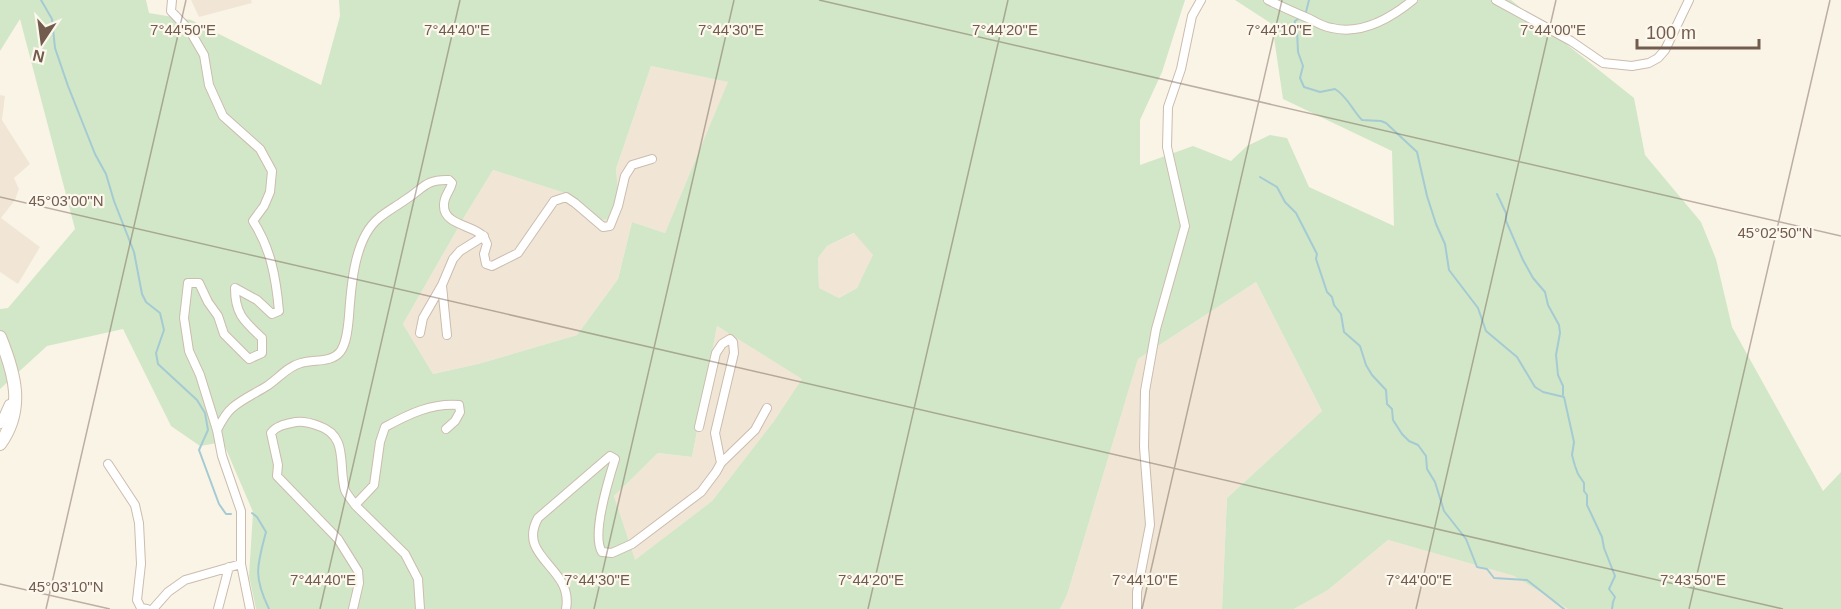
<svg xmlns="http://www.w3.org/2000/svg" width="1841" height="609" font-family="Helvetica,sans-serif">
<rect width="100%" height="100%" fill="#faf4e7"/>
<path fill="#f1e6d6" d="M191,0H251L252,3L199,17Z
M651,66L729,82L665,233L632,222L618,279L577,335L478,364L433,374L403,324L466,214L493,170L568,194L618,191L616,169Z
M0,95L5,96L2,120L30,164L14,178L19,189L15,200L1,218L40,247L18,284L0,272Z
M855,233L874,255L857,288L839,298L819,289L818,258L827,246Z
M1256,282L1322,411L1227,498L1222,609H1060L1067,595L1138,359Z
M717,326L803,379L774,421L712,501L634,561L614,496L658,453L692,457Z
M1388,540L1514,576L1568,609H1294L1328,590Z"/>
<path fill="#d2e7c7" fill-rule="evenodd" d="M0,0H146L149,13L191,20L321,85L340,16L339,0H1185L1162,72L1140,120V165L1193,146L1231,161L1247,146L1270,135L1287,138L1309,187L1394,226L1392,151L1283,99L1272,24L1235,0H1511L1634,98L1645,155L1701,222L1716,259L1732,327L1823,491L1841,472V609H1568L1514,576L1388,540L1328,590L1294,609H1222L1227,498L1322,411L1256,282L1138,359L1067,595L1060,609H256L249,576L253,512L223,442L200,446L171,426L123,329L47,346L0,389V309L8,308L75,229L20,19L0,51ZM651,66L728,82L665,233L632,222L618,279L577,335L478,364L433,374L403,324L466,214L493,170L568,194L600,220L610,219L618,191L616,169ZM854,233L873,255L857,288L839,298L819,288L818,258L827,246ZM717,326L802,379L774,421L712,501L635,560L614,496L658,453L692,457Z"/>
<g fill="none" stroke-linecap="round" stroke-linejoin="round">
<path stroke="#a4cad3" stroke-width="2" d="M41,0L52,19L55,48L68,86L95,154L106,174L114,201L134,252L142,294L146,302L160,313L164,330L156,353L158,364L197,400L205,413L208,430L199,450L219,504L226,514H231
M1306,12L1309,0
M1298,19L1295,21L1294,27L1297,30L1298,52L1303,66L1300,78L1304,87L1320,92L1335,89C1348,97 1352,110 1362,120L1381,121L1386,123L1417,152L1427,196L1436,224L1445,244L1449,270L1478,308L1486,331L1517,357L1535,387L1543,392L1564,397L1574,442L1572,455L1575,466L1578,474L1584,483V491L1587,495V505L1602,537L1604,548L1615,576L1609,589L1615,597L1613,602L1612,609
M1260,177L1277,187L1285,202L1296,213L1317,254L1316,259L1327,292L1332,297L1334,305L1341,314L1344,332L1360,346L1366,365L1372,375L1386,390L1387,404L1392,409L1393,420L1402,434L1409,441L1418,445L1426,456L1427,469L1435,482L1444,511L1466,539L1477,567L1487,569L1494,578L1527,580L1564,609
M1497,194L1506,213V221L1523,260L1533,278L1545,292L1548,305L1559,325L1560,333L1556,355L1558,375L1563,386V395
M252,513L257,517L266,532C257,566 253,576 269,609"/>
<g stroke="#cbbcae" stroke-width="10">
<path id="minor" d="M172,0L171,11L190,31L204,55L209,85L223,116L260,149L272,171L270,192L264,206L253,221C271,249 276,278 279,311L272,314L257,300L235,288C235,314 244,321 262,338V353L249,359L224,334L218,316L208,302L199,283H188L184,318L189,351L200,375L217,430L222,456L241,511V564L250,609
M1268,0C1282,7 1296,13 1310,19C1317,23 1324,27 1332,28C1361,35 1391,18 1413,0
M1496,0L1571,41L1603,63L1632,66L1649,63L1658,58L1665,50L1689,0
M442,286L447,335
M420,333L423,318L442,285L453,259L460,251L484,236
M0,424L9,404L16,402
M217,430C221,422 225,414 232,408C242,399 256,393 267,386C278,379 288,366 301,363C314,359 331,363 340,352C347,343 348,326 349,316C351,287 354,238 379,218C387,211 397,206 405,200C423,189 425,179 449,180L452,183C450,192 444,195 444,205C443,225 473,225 483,236C484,236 487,244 487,244L484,254L486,264L492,266L518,253L554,201L566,197L575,203L603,227L610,226L618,206L625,176L632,165L652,159
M721,463L755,430L767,408
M108,464L135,505L139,523L141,564L137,600L141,608L147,609
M355,505L405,554L418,579L420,609
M153,609L168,592L185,580L241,564
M218,609L229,567
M353,609L359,583L358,571L338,539L277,476L278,465L271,433C277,425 287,424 296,422C304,421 311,423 319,426C349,436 338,466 345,490C347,495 352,500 355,505L374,485L380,442L385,427C409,414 431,403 459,405L460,412L455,421L446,429
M566,609C574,567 516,558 538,518L610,456L615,459C609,478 591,535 602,552L612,553L632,544L701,492L716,472L721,463L715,433L734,353L733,342L730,339L722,344L716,353L699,427
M1137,609V592L1150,525L1144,447L1145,391L1156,329L1185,226L1167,147L1168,107L1181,69L1192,16L1201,0"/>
</g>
<g stroke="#cebdac" stroke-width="14">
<path id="secondary" d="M0,337C15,374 25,409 0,444"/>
</g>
<use href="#minor" stroke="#fff" stroke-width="8"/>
<use href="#secondary" stroke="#fff" stroke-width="12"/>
</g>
<path fill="none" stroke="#725c4e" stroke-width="1.5" stroke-opacity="0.45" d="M819,0L1841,236M0,197L1783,609M0,584L110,609M46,609L186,0M320,609L460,0M594,609L734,0M868,609L1008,0M1142,609L1282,0M1416,609L1556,0M1689,609L1830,0"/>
<g font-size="15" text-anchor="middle" fill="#725c4e" stroke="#fdf8ed" stroke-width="4.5" stroke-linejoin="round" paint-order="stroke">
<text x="183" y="35">7°44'50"E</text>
<text x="457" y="35">7°44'40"E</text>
<text x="731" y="35">7°44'30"E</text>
<text x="1005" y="35">7°44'20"E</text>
<text x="1279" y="35">7°44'10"E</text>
<text x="1553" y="35">7°44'00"E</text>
<text x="66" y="206">45°03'00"N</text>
<text x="1775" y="238">45°02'50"N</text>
<text x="323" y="585">7°44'40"E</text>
<text x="597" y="585">7°44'30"E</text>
<text x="871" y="585">7°44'20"E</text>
<text x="1145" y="585">7°44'10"E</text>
<text x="1419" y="585">7°44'00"E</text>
<text x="1693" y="585">7°43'50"E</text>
<text x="66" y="592">45°03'10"N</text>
</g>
<g transform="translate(42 42) rotate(193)" stroke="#fdf8ed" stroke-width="4.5" paint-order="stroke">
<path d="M0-4.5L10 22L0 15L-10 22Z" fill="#725c4e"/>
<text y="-9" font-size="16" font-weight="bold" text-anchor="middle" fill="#725c4e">N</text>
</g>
<path d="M1637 39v9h122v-9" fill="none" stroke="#725c4e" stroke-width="3"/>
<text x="1646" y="39" font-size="18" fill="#725c4e" stroke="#fdf8ed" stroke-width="4.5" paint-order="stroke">100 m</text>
</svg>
